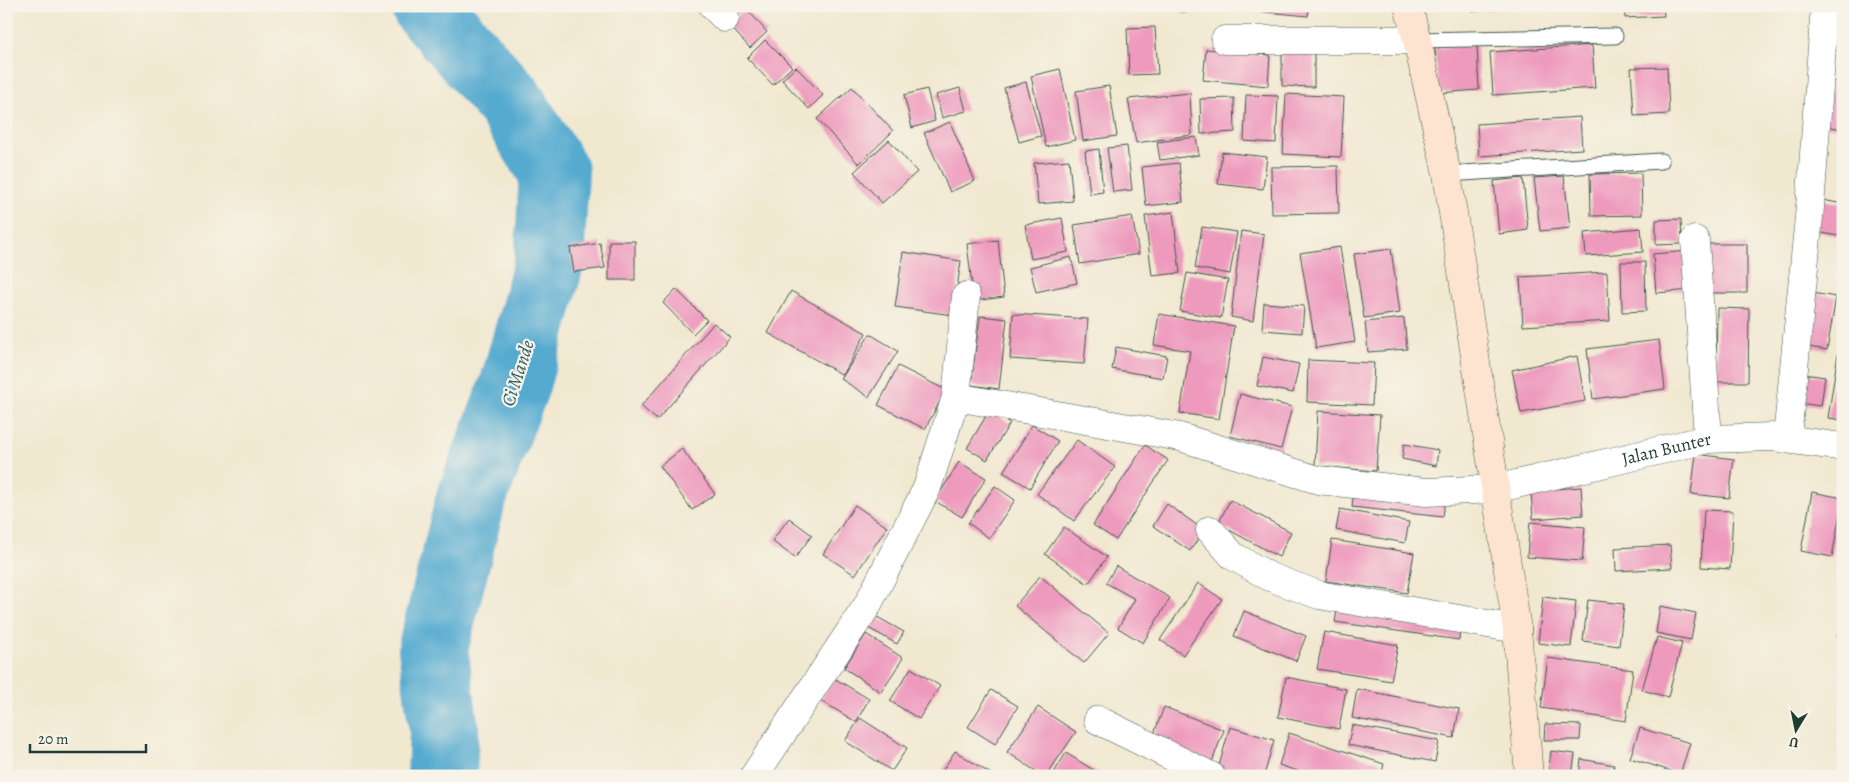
<svg xmlns="http://www.w3.org/2000/svg" width="1849" height="782" font-family="Alegreya,serif">
<rect width="100%" height="100%" fill="#f7f3e8"/>
<filter id="ink" filterUnits="userSpaceOnUse"><feTurbulence type="fractalNoise" baseFrequency=".02" numOctaves="2"/><feDisplacementMap in="SourceGraphic" scale="10" xChannelSelector="R" yChannelSelector="G"/><feConvolveMatrix kernelMatrix="1 2 1 2 8 2 1 2 1" color-interpolation-filters="sRGB"/></filter>
<filter id="wash" filterUnits="userSpaceOnUse"><feTurbulence type="fractalNoise" baseFrequency=".0096" numOctaves="4" result="noise"/><feDisplacementMap in="SourceGraphic" scale="20" xChannelSelector="R" yChannelSelector="G"/><feGaussianBlur stdDeviation="1.12" result="paint"/><feColorMatrix in="noise" values="0 0 0 0 0 0 0 0 0 0 0 0 0 0 0 0 0 1.4 0 .05"/><feComposite in="paint" operator="in"/></filter>
<g filter="url(#wash)">
<rect width="100%" height="100%" fill="#f1e8d0"/>
<g fill="none" stroke-linecap="round" stroke-linejoin="round">
<path stroke="#54aad0" stroke-width="70" d="M426,6L509,101L554,172L549,263L515,384L471,499L433,648L444,731L442,776"/>
</g>
<g id="blocks">
<path fill="#ee9abd" d="M1179,6H1233V11L1179,12Z
M1246,6H1309L1308,16L1246,10Z
M1470,6H1512V8L1471,12Z
M1624,6H1663L1664,16L1625,18Z
M746,8L767,32L750,48L728,24Z
M1842,10H1843V52L1832,49Z
M1155,27L1158,74L1129,75L1127,28Z
M765,40L792,67L773,85L747,58Z
M1477,45L1479,90L1438,93L1435,48Z
M1592,45L1595,88L1493,95L1490,52Z
M1206,49L1270,55L1268,86L1203,80Z
M1282,52H1314V87L1282,86Z
M796,67L823,95L809,109L782,80Z
M1667,67L1669,114L1634,116L1631,68Z
M1060,69L1075,140L1046,147L1031,76Z
M1832,81L1843,83V129L1825,126Z
M1026,82L1041,136L1019,142L1004,88Z
M1109,86L1117,136L1083,141L1076,91Z
M852,87L893,131L859,164L817,119Z
M960,88L966,111L942,118L936,95Z
M927,89L935,121L912,128L904,95Z
M1190,93L1192,135L1136,143L1128,99Z
M1286,94L1344,97L1341,157L1283,154Z
M1246,95L1278,96L1276,143L1244,141Z
M1234,98L1235,132L1201,134L1200,99Z
M1580,117L1582,149L1479,156L1477,124Z
M950,122L975,181L950,192L924,133Z
M1196,137L1199,155L1160,160L1157,142Z
M889,140L917,172L882,203L854,172Z
M1127,146L1132,190L1113,192L1107,148Z
M1099,149L1103,192L1090,194L1085,151Z
M1222,152L1267,157L1263,189L1218,184Z
M1069,160L1073,201L1038,204L1034,163Z
M1179,163L1183,202L1146,206L1142,167Z
M1338,166L1339,213L1272,214L1271,167Z
M1641,173L1642,215L1591,216L1590,174Z
M1564,176L1570,228L1540,231L1534,178Z
M1523,178L1528,230L1499,234L1494,181Z
M1823,200L1843,204V237L1817,232Z
M1173,212L1180,273L1152,276L1145,216Z
M1132,216L1139,254L1080,264L1074,225Z
M1062,218L1068,252L1031,259L1025,225Z
M1681,219L1682,244L1656,245V220Z
M1202,227L1237,232L1230,274L1195,268Z
M1641,228L1643,252L1586,256L1584,233Z
M1241,231L1264,234L1253,321L1231,317Z
M998,240L1004,297L974,301L967,244Z
M609,241H635V280H609Z
M600,243L605,268L574,272L570,248Z
M1709,244H1747V293H1709Z
M1340,247L1355,342L1316,348L1300,253Z
M1391,249L1400,313L1364,318L1354,254Z
M1688,251L1691,290L1656,293L1653,254Z
M903,252L961,261L953,315L895,307Z
M1071,257L1077,283L1036,292L1030,267Z
M1621,262H1645L1646,311L1622,312Z
M1607,272L1610,321L1523,326L1520,277Z
M1187,273L1228,280L1221,318L1180,311Z
M676,289L707,320L693,334L663,303Z
M791,291L866,333L843,375L768,333Z
M1812,293L1836,297L1827,350L1802,346Z
M1264,303L1304,306L1302,333L1262,330Z
M1717,308L1749,309L1748,382H1716Z
M1013,314L1088,319L1084,364L1010,359Z
M1159,314L1234,326L1219,419L1180,413L1190,351L1154,345Z
M980,316L1007,319L999,389L971,385Z
M1404,318L1407,349L1368,352L1365,322Z
M714,323L730,337L657,420L641,406Z
M870,334L898,351L869,397L841,379Z
M1659,340L1665,389L1593,399L1587,349Z
M1116,347L1167,356L1163,378L1112,369Z
M1839,347H1843V420L1828,418Z
M1577,356L1585,401L1521,413L1512,370Z
M1263,357L1299,364L1293,393L1257,386Z
M1308,360L1374,363L1372,405L1307,402Z
M898,366L946,390L925,429L878,405Z
M1804,374L1825,377L1821,406L1799,403Z
M1240,394L1292,407L1281,449L1230,436Z
M989,411L1010,423L987,460L967,448Z
M1318,411L1380,415L1376,471L1315,466Z
M1032,425L1058,441L1030,488L1003,472Z
M1077,440L1115,467L1074,521L1037,494Z
M1404,444L1438,450L1436,466L1402,459Z
M1145,445L1168,460L1116,540L1093,525Z
M682,449L715,494L692,510L660,466Z
M1696,454L1734,459L1729,498L1691,494Z
M959,462L986,478L962,517L935,501Z
M995,486L1015,500L989,538L968,523Z
M1581,487L1583,515L1533,519L1531,491Z
M1354,488L1445,499L1443,517L1352,507Z
M1812,492L1843,498L1832,557L1801,551Z
M1230,500L1291,532L1279,557L1218,524Z
M1167,504L1204,530L1190,551L1153,526Z
M855,505L887,527L855,575L823,554Z
M1340,509L1409,522L1405,543L1336,530Z
M1704,510L1733,511L1730,569L1701,567Z
M789,518L812,535L795,558L772,541Z
M1530,522L1585,527L1582,561L1527,557Z
M1064,527L1107,557L1088,584L1045,554Z
M1332,540L1414,553L1407,593L1326,581Z
M1670,545L1672,568L1616,571L1615,548Z
M1116,566L1170,598L1143,643L1118,628L1135,599L1106,583Z
M1040,576L1109,633L1084,663L1015,606Z
M1198,583L1222,599L1183,655L1160,640Z
M1543,597L1576,601L1571,647L1538,643Z
M1588,600L1624,604L1619,646L1583,641Z
M1338,605L1461,623L1459,640L1335,622Z
M1660,606L1696,613L1691,640L1656,633Z
M1244,611L1306,636L1296,661L1234,636Z
M870,613L904,632L897,644L863,625Z
M1843,617V639L1837,637Z
M1324,632L1398,645L1391,681L1317,669Z
M866,634L903,658L881,692L844,668Z
M1657,637L1682,643L1668,697L1642,690Z
M1548,658L1633,670L1626,721L1541,708Z
M911,668L940,686L919,719L890,701Z
M1286,677L1346,689L1339,729L1278,717Z
M834,678L869,699L856,722L820,700Z
M1357,689L1459,709L1454,738L1352,718Z
M991,690L1018,706L995,744L968,727Z
M1038,707L1076,732L1046,776H1043L1007,752Z
M1164,707L1224,730L1212,762L1152,739Z
M860,718L907,748L892,771L845,741Z
M1545,724L1581,725L1580,740H1544Z
M1352,725L1439,741L1435,762L1348,745Z
M1230,727L1274,740L1264,776H1225L1217,773Z
M1640,728L1690,743L1680,774L1630,758Z
M1289,733L1384,764L1381,776H1313L1279,765Z
M955,751L994,776H939Z
M1551,751L1575,754L1572,776H1548Z
M1066,753L1103,776H1052Z
M1581,759L1614,765L1612,776H1579Z"/>
</g>
</g>
<g filter="url(#ink)">
<use href="#blocks" fill-opacity="0" stroke="#3e574b" stroke-width="1"/>
<g fill="none" stroke-linecap="round" stroke-linejoin="round">
<g stroke="#3e574b" stroke-width="17">
<path id="lane" d="M1417,40L1615,36
M1447,174L1661,161"/>
</g>
<g stroke="#3e574b" stroke-width="29">
<g id="street">
<path d="M713,6L725,18"/>
<path d="M1225,40H1417"/>
<path d="M1695,240L1708,439"/>
<path id="s1" d="M956,397L1180,437L1318,480L1426,492L1495,489L1708,439L1772,437L1843,447"/>
<path d="M1787,438L1810,207L1825,6"/>
<path d="M1210,530L1233,556L1270,577L1319,595L1517,629"/>
<path d="M1098,720L1211,776"/>
<path d="M754,776L867,606L927,488L956,397L966,296"/>
</g>
</g>
<g stroke="#3e574b" stroke-width="29">
<path id="secondary" d="M1408,6L1417,40L1447,174L1517,629L1529,776"/>
</g>
<use href="#lane" stroke="#fff" stroke-width="15"/>
<use href="#street" stroke="#fff" stroke-width="28"/>
<use href="#secondary" stroke="#fde4d0" stroke-width="28"/>
</g>
</g>
<g text-anchor="middle" stroke-width="4.5" stroke-linejoin="round" paint-order="stroke">
<g font-size="18" fill="#1f3d34" stroke="#f7f3e8">
<text dy="6" stroke="none"><textPath href="#s1" startOffset="726">Jalan Bunter</textPath></text>
</g>
<g font-size="19" font-style="italic" fill="#2f5e63" stroke="#f7f3e8">
<text transform="translate(517 373) rotate(-72)" y="7">Ci Mande</text>
</g>
</g>
<rect width="1849" height="782" fill="none" stroke="#f7f3e8" stroke-width="25"/>
<g transform="translate(1796 730) rotate(190)" stroke="#f7f3e8" stroke-width="4" paint-order="stroke">
<path d="M0-4L9 19L0 12L-9 19Z" fill="#1f3d34"/>
<text y="-8" font-size="14" font-weight="bold" text-anchor="middle" fill="#1f3d34">U</text>
</g>
<path d="M30 744v8h116v-8" fill="none" stroke="#1f3d34" stroke-width="2.5"/>
<text x="38" y="744" font-size="15" fill="#1f3d34" stroke="#f7f3e8" stroke-width="4" paint-order="stroke">20 m</text>
</svg>
